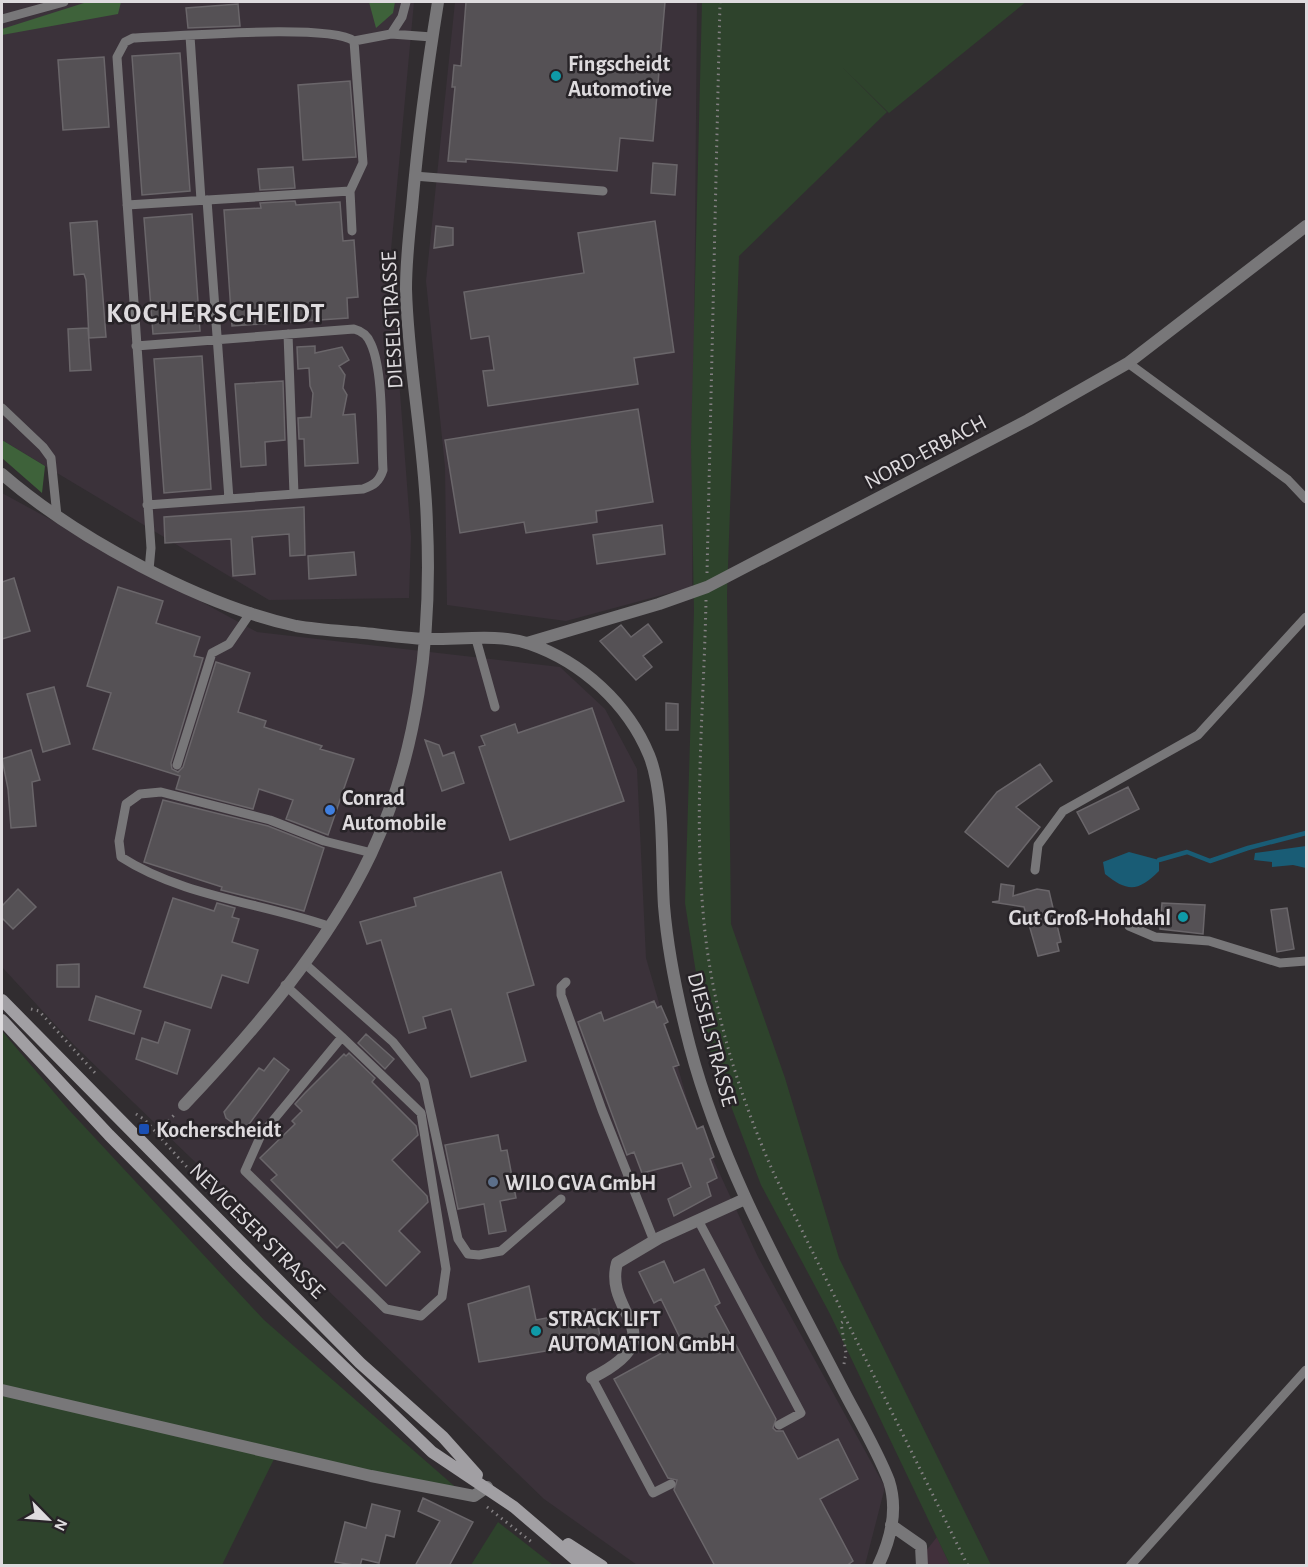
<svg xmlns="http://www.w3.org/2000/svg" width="1308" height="1567" font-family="'Alegreya Sans',sans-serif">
<rect width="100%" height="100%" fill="#312d30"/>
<path fill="#41303b" d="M937,1537L950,1565L914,1566Z"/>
<path fill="#3b323a" d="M2,2H414L390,261L411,537L409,598L269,600L2,440Z
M455,2H697L692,587L566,621L447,605L445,467L426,281Z
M2,493L257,632L560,667L605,709L637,769L646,958L690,1109L758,1257L885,1487L865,1565H637L544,1499L74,1045L2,967Z"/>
<path fill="#2e432c" d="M702,2H1026L889,113L842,67L887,112L739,256L727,594L731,924L785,1078L839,1258L991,1565H950L830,1314L761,1185L707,1043L685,903L694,611L691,444Z
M2,1031L69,1110L264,1320L460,1491L274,1459L222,1565H2Z
M498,1522L553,1565H471Z"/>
<path fill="#3e623a" d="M87,2H121L118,14L2,35V29Z
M369,2H395L393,13L376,28Z
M2,440L45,466L42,493L2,458Z"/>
<path fill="#195c75" d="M1306,846V868L1293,865L1272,867V862L1254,860L1255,853Z
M1129,852L1159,860V871C1139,891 1128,893 1105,874L1103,862Z"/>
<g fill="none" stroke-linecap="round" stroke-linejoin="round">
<path stroke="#195c75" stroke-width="4.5" d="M1159,860L1187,852L1210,861L1248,848L1306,833"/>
</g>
<path fill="#555155" stroke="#6a666a" stroke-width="1.5" d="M466,2H665L653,141L620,138L617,171L466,159V162L448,161L455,87H452L454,65L461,66Z
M238,4L240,26L188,28L186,8Z
M180,53L190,191L142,195L132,56Z
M104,57L109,127L63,130L58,60Z
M350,81L356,157L303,160L298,85Z
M653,163L677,165L675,195L651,193Z
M293,167L295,188L260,190L258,169Z
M295,201L296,205L340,202L343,241L354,240L358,297L347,298L348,318L232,326L224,210L261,208L260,203Z
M192,214L200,331L153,334L144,218Z
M97,221L106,337L89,338L86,280L84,274L74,275L70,223Z
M655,221L674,352L634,358L638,384L488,406L483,371L494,370L489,336L471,339L464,292L584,273L578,233Z
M436,226L453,228V245L434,248Z
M88,328L91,370L70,371L68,329Z
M315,346V353L342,347L349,360L339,366L345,375L343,388L347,395L343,415L355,414L358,463L305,466L304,439H299L298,418L311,417L313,393L310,386L309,368L298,369L297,347Z
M202,356L211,489L164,493L154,359Z
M283,381L285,440L265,442L266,465L241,467L235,384Z
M638,409L653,502L596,511L597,522L526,533L524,522L460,533L445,440Z
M304,507L305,555L290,556L289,534L252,537L255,574L233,576L231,539L165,543L164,517Z
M662,525L665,554L597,564L593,535Z
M354,552L356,575L309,579L308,556Z
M14,578L30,631L2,639V582Z
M118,587L163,601L156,623L200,637L194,656L203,658L171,763L172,769L178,772L183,767L216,662L250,673L238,712L266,721L264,727L322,746L320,749L354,759L328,835L286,819L293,800L259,789L253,809L176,789L180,776L93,749L111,693L87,686Z
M648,624L662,642L643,656L652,667L636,680L600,641L621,625L631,637Z
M54,687L70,744L43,752L27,694Z
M666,703L678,704V730H666Z
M592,708L624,801L510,840L479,747L485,745L481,736L515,724L518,733Z
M425,740L439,745L443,756L454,752L464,783L442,791Z
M31,750L40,780L32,782L36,826L11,828L8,789L2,759Z
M1040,764L1052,781L1016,807L1040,827L1008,867L965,832L997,792Z
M1128,787L1139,809L1089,834L1077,812Z
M163,800L268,826L324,848L304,911L221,890L222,887L144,862Z
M501,872L534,985L507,993L526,1061L471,1077L451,1009L423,1017L426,1028L409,1033L381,940L367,944L360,922L416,906L414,898Z
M1001,884L1014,886L1013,896L1037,889L1049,891L1061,942L1057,943L1059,951L1038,956L1024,907L992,902L999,901Z
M18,889L36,907L13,929L2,918V906Z
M173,898L214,911L217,903L235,908L232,917L239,919L232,942L258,950L248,983L222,975L211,1008L144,987Z
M1162,903L1205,905L1203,934L1160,929Z
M1287,908L1294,949L1277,952L1271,910Z
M79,964V987H57V965Z
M96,996L141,1011L134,1034L89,1020Z
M654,1001L657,1008L661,1006L668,1022L664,1024L679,1065L673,1067L697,1129L703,1126L714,1157L710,1159L717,1178L707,1183L711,1196L674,1216L668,1199L691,1187L682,1163L642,1173L634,1152L627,1155L578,1022L601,1012L604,1021Z
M165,1022L190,1030L177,1074L136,1059L142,1038L158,1043Z
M366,1034L394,1059L385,1069L358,1043Z
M349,1053L375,1078L372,1082L416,1126L418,1135L392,1160L427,1196L428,1202L399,1231L420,1252L386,1286L343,1242L337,1248L271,1180L277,1175L260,1158L295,1124L292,1121L302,1111L295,1104L305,1093L344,1054L346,1056Z
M274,1058L289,1070L244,1131L226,1118L224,1112L259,1068L264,1071Z
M498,1135L501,1151L507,1150L516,1198L500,1201L506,1231L489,1234L484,1204L458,1209L445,1145Z
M664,1261L674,1283L704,1269L720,1303L715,1306L776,1419L773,1428L776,1431H783L798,1459L838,1439L858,1479L820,1499L853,1561L846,1566H715L674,1490L677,1480L668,1478L614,1379L682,1342L661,1299L654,1303L639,1272Z
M529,1286L536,1320L595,1309L601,1342L479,1362L468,1304Z
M423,1498L473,1522L449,1566H415L440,1521L418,1511Z
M372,1504L400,1511L394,1537L386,1535L379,1563L362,1559L360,1566L335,1562L345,1522L366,1528Z"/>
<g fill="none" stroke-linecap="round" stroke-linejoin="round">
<path stroke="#848083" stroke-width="3" stroke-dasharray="1.5 4.5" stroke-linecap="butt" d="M707,573L720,2
M706,600C704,703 694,808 703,911C710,1002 737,1090 774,1174L968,1566
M31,1009L39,1011L96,1074
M136,1114L145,1120L193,1174
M156,1134L176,1113
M844,1364L846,1353L841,1323L846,1320
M487,1507L533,1543"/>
<path stroke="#787779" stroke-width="9" d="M2,19L64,2
M391,34L432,37
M190,36L201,200
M414,176L603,191
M350,191L363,163L354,41L391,34L402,17L406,2
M207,200L229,499
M127,205L350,191L352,231
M288,334L294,494
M136,346L354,329C362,331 368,336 371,344C384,373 381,437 383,470C379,482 374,485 363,489L147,505
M1128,363L1288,480L1306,499
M2,408L43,447L51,458L57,516
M149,570L151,548L117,57L125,42L133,38C175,37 327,23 354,41
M476,639L495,707
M177,765L212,653L229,644L251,612
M1035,870L1038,845L1063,811L1198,735L1306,617
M328,926C262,903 181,896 121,857L119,841L126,804L140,794L161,792L270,820L324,841L372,853
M1129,926L1155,937L1209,941L1280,963L1306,961
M304,963L393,1042L424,1081L458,1239L468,1254L479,1255L501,1251L561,1199
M566,982L561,987V995L602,1110L654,1241
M285,985L342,1037L261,1135L245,1171L386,1309L421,1316L442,1297L446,1269L421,1113L342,1037
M698,1220L801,1413L779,1425
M592,1378L653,1493L671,1484
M1130,1566L1306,1370"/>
<path stroke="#787779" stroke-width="12" d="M2,474C76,538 200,605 296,626C318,630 342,631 364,633C384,635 405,638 425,639C459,640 498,633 530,644C582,662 628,704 649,755C665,794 661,862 664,906C668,953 678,1001 690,1047C722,1168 784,1276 841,1386C857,1417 876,1448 889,1481C898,1509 891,1539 878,1566
M527,643L659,604L707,587L1028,420L1128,363L1306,226
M184,1105C253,1032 328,945 371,854C418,754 432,635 427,525C425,446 408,368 406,289C406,262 409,234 412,207C418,138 427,70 438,2
M592,1378C677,1335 603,1315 617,1263L659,1238L745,1199
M2,1390L371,1476L474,1496L487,1487
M891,1525L921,1546L922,1566"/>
<path stroke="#a19fa3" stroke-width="12" d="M2,1000L360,1363L443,1437L477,1475
M2,1020L109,1135L238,1265L432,1452L514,1507L583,1566
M568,1544L602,1566"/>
</g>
<g fill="#0f9aa8" stroke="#272327" stroke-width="2">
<circle cx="556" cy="76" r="6"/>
<circle cx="1183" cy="917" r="6"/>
<circle cx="536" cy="1331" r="6"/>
</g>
<circle fill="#3f7fe0" stroke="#272327" stroke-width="2" cx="330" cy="810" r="6"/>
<rect fill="#1a4fb4" stroke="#272327" stroke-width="2" x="138" y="1123" width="12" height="12" rx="3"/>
<circle fill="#5c6f8a" stroke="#272327" stroke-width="2" cx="493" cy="1182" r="6"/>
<g text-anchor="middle" stroke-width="5" stroke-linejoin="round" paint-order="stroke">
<g font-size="22" font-weight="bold" fill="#dedbde" stroke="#272327" text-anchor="start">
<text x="568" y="71">Fingscheidt<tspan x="568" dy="25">Automotive</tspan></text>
<text x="342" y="805">Conrad<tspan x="342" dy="25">Automobile</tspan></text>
<text x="1171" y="925" text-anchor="end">Gut Groß-Hohdahl</text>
<text x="156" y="1137">Kocherscheidt</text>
<text x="505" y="1190">WILO GVA GmbH</text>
<text x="548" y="1326">STRACK LIFT<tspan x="548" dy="25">AUTOMATION GmbH</tspan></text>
</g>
<g font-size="22" fill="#dedbde" stroke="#272327">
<text transform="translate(391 320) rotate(-93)" y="8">DIESELSTRASSE</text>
<text transform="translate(925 451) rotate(-28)" y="8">NORD-ERBACH</text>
<text transform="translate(713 1039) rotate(75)" y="8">DIESELSTRASSE</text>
<text transform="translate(258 1230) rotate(45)" y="8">NEVIGESER STRASSE</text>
</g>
<g font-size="28" font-weight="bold" letter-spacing="1.5" fill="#dedbde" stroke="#272327">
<text x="216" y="322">KOCHERSCHEIDT</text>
</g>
</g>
<rect width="1308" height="1567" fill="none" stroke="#dedbde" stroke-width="6"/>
<g transform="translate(48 1519) rotate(115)" stroke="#272327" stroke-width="4.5" paint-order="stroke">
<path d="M0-4.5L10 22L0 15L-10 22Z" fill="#dedbde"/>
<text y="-9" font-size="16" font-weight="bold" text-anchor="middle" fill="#dedbde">N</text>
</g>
</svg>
